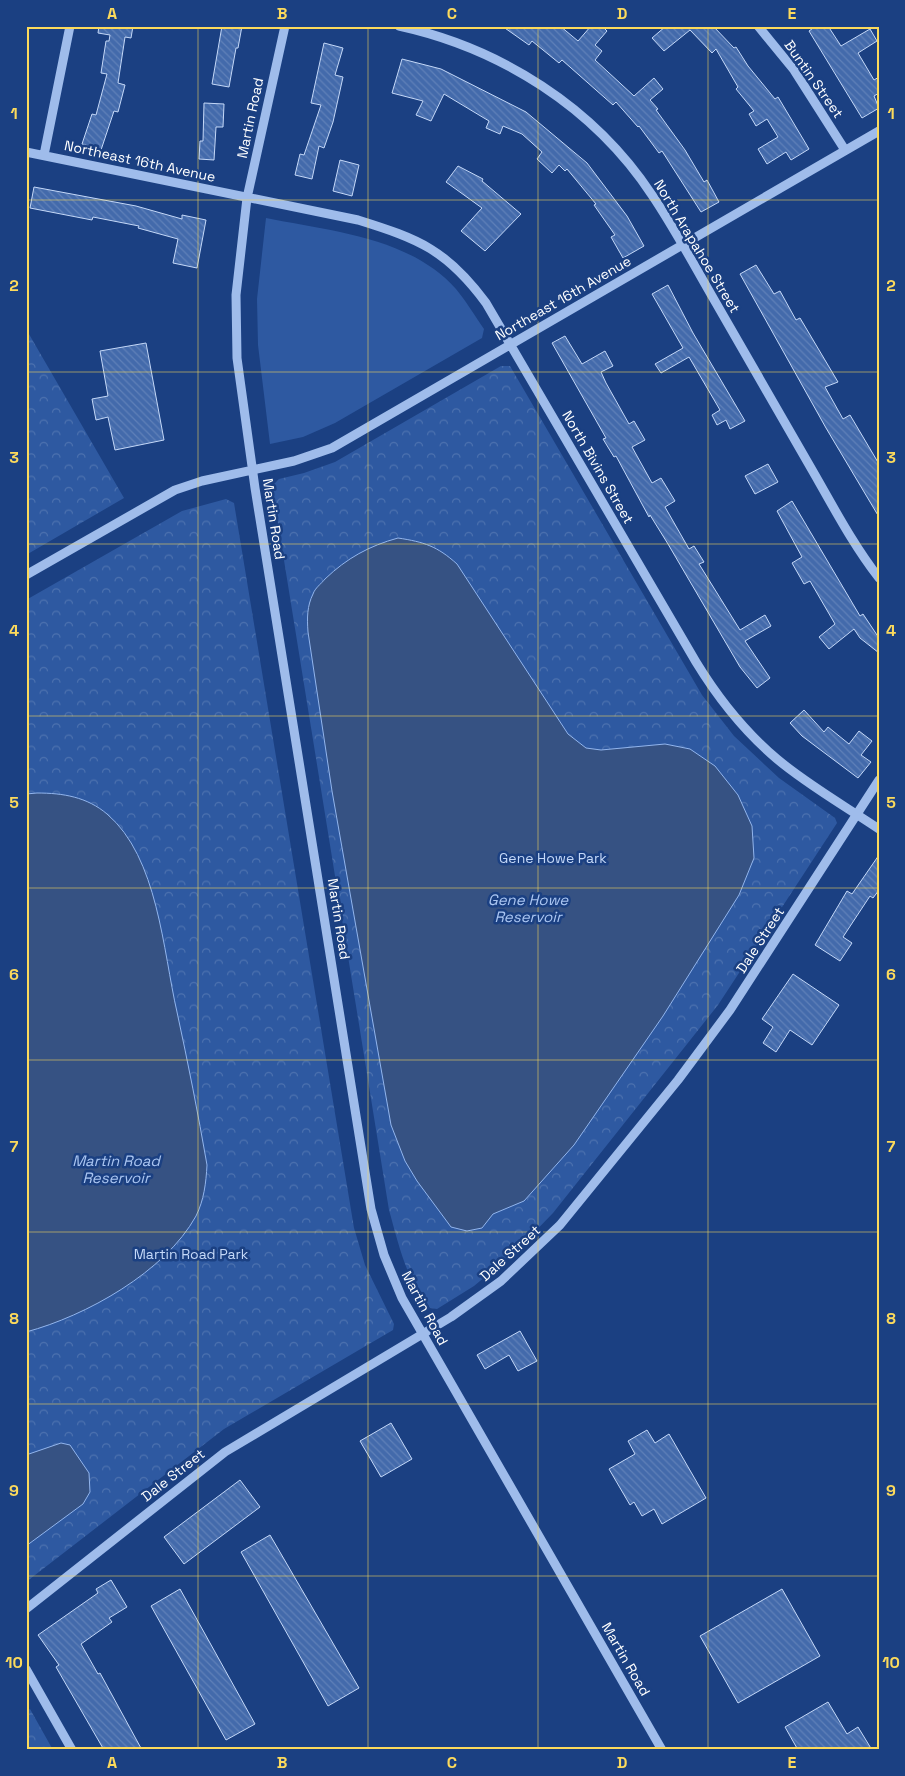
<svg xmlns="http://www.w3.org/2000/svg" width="905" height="1776" font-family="'Space Grotesk',sans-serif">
<defs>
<pattern id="forest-crowns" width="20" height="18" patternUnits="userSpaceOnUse" patternTransform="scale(1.25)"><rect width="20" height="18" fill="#2e59a1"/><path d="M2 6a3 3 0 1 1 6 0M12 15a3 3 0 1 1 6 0" fill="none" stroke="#4d72af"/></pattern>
<pattern id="building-back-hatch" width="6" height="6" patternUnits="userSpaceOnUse" patternTransform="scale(1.25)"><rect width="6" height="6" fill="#436aab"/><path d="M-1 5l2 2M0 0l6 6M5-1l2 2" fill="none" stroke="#5f80b8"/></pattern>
</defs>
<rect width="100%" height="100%" fill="#1b4082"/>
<path fill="#2e59a1" d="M266,218C330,231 410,237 456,289C466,301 475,316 484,329L482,338L335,423L303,437L270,444L258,345L257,299Z"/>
<path fill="url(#forest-crowns)" d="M26,329L124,498L26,555Z
M501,366H510L702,695L734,736L779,778L835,818L837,823L718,1005L553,1213L516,1251L474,1286L437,1309L430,1308C407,1283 398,1242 389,1210L272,486L279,479L304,473L335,462Z
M226,499L234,503L354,1228L365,1265L394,1324L393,1330L224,1429L26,1582V600L182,511Z
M30,1709L53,1750H26V1711Z"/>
<path fill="#365283" stroke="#92b5ed" d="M398,538C424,542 437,546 457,564L568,734L586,748L601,750L665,744L690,749L715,766L738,795L752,826L754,858L739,895L663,1016L574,1145L524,1201L493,1214L482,1228L467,1231L451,1227L417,1181L405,1161L391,1125L332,791L308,632C307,618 307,606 313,594C315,588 321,584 325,579C347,558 369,546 398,538Z
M37,793C63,793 87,797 107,814C158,857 163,951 177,1012C188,1063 198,1113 207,1165C206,1183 204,1200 196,1216C165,1272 86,1316 26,1332V794Z
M61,1443L70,1445L89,1473L90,1492L83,1504L26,1546V1455Z"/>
<path fill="url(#building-back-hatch)" stroke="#c4d8f8" d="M99,26H133L131,38L125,37L118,83L125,85L118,112L114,111L101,150L82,144L92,114L96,115L107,74L101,73L106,41H109L110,35L98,33Z
M222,26H242L238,48H236L229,87L212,84Z
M502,26H560L578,41L591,26H602L607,31L595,45L602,51L595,60L634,96L654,78L663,89L650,100L658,109L656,110L685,150L704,182L707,180L719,202L701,212L662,151L659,153L639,126L638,127L616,102L613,105L562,60L559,63L532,41L529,45Z
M666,26H713L734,48L736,47L748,66L775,99L778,97L809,149L791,160L786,152L767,164L758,149L778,137L767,119L756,126L749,114L754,111L736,89L738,87L716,49L712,53L690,30L664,51L652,38Z
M816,26H828L841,46L870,29L877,41L858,53L874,80L879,77V93L874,96L879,108L862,118L809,31Z
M324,43L343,48L335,75L343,77L333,122L324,148L319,146L312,179L295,175L300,154L304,155L321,105L311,103Z
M402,59L441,69L526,112L587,163L627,216L644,246L623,258L611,237L615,235L594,205L596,204L567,169L565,171L559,165L552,173L537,159L542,152L522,134L503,126L500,134L486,128L489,121L444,94L431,121L416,115L423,101L392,93Z
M204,103L224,104L223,127H216L214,160L199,159L200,141H203Z
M340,160L359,165L352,196L333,191Z
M458,166L483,179L482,181L521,214L485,251L461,231L482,208L446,182Z
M34,187L136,206L182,219V215L206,220L197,268L173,263L178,239L138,228L139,226L93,217L92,220L30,208Z
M756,265L774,294L780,291L796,320L800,318L838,382L825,387L843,419L850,415L879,464V517L826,428L740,274Z
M668,285L693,333L745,421L730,429L726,420L717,425L712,415L720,410L689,357L661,373L655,364L683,348L652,294Z
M565,336L582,364L605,351L613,366L601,372L606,383L629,424L634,421L645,440L632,447L652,483L661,478L675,501L665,507L689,549L694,546L704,562L699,564L740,630L765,615L771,626L745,641L770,678L757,688L740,667L668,544L650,515L649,517L616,456L614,457L603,439L606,438L552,343Z
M146,343L164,440L115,450L108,417L96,420L92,399L108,396L100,351Z
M768,464L778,482L755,494L745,476Z
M792,501L860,616L863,614L879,638V653L860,638L854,629L829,649L819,637L835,624L810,581L804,584L792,563L802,557L777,511Z
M804,710L824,732L828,727L849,744L859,731L872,741L861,755L871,762L858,778L802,736L790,723Z
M879,855V890L873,898L870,896L843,937L852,943L840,961L815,945L847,891L852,894Z
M793,974L839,1005L812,1045L790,1030L776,1052L763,1043L773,1027L762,1019Z
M520,1331L537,1361L518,1371L509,1355L485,1369L477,1355Z
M391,1423L412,1459L381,1477L360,1441Z
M647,1430L655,1443L669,1434L706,1498L662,1524L654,1509L642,1516L634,1502L630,1505L609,1469L635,1454L628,1441Z
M240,1480L260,1507L184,1564L164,1537Z
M270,1535L359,1688L328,1706L241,1552Z
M111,1580L127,1607L109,1618L112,1622L81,1644L98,1674L100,1673L142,1750H104L56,1667L59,1665L38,1635L98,1593L96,1589Z
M180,1589L255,1724L226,1740L151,1606Z
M782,1589L820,1656L738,1703L700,1636Z
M828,1702L847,1734L858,1727L872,1750H798L785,1727Z"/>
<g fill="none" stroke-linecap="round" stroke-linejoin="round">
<path stroke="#9fbceb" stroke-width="9" d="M285,26L247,198L236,295L237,358L255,488L371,1209L384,1255L402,1298L662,1750
M399,26C500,48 594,107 652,195C675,229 695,267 716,303C749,360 782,417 815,475C835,510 854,546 879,578
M758,26L794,70L845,150
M26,152L358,220C419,239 447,250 486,303L696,662C718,698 745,732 777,759C808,785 845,806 879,829
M44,155L70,26
M26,575L175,490L202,481L294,461L332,448L879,131
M26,1609L225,1452L451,1317L501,1281L560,1225L678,1080L730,1010L879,780
M26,1669L72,1750"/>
</g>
<path fill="none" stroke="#fcda5c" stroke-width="1" stroke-opacity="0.55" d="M198,26V1750M368,26V1750M538,26V1750M708,26V1750M26,200H879M26,372H879M26,544H879M26,716H879M26,888H879M26,1060H879M26,1232H879M26,1404H879M26,1576H879"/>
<g text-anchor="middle" stroke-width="5" stroke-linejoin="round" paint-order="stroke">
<g font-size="14" fill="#fff" stroke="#1b4082">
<text transform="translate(814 79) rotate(55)" y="5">Buntin Street</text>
<text transform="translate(250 118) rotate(-78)" y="5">Martin Road</text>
<text transform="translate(140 161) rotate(12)" y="5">Northeast 16th Avenue</text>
<text transform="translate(697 246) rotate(59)" y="5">North Arapahoe Street</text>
<text transform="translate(563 298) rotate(-30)" y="5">Northeast 16th Avenue</text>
<text transform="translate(598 467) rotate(60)" y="5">North Bivins Street</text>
<text transform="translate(274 519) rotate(81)" y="5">Martin Road</text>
<text transform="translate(339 919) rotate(81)" y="5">Martin Road</text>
<text transform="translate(760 940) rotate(-57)" y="5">Dale Street</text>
<text transform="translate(510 1253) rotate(-42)" y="5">Dale Street</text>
<text transform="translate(425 1308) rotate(62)" y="5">Martin Road</text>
<text transform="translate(173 1475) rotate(-38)" y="5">Dale Street</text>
<text transform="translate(626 1659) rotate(60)" y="5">Martin Road</text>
</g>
<g font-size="14" fill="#c4d8f8" stroke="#1b4082">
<text x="553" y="863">Gene Howe Park</text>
<text x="191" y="1259">Martin Road Park</text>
</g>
<g font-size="15" font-style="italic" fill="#abc6f2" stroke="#1b4082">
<text x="528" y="905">Gene Howe<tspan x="528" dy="17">Reservoir</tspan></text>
<text x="116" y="1166">Martin Road<tspan x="116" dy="17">Reservoir</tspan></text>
</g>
</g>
<rect width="905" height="1776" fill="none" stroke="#1b4082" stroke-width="55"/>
<rect x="28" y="28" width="850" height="1720" fill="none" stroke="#fcda5c" stroke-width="2"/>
<g font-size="16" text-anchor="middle" font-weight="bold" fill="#fcda5c">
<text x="112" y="19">A</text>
<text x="282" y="19">B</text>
<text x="452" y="19">C</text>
<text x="622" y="19">D</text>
<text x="792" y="19">E</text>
<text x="14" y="119">1</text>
<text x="891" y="119">1</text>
<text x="14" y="291">2</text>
<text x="891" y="291">2</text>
<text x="14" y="463">3</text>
<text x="891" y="463">3</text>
<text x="14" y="636">4</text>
<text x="891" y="636">4</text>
<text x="14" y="808">5</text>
<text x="891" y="808">5</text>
<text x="14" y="980">6</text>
<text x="891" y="980">6</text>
<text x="14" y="1152">7</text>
<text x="891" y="1152">7</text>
<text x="14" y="1324">8</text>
<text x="891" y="1324">8</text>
<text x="14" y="1496">9</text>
<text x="891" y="1496">9</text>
<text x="14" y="1668">10</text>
<text x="891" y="1668">10</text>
<text x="112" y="1768">A</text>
<text x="282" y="1768">B</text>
<text x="452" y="1768">C</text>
<text x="622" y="1768">D</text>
<text x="792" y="1768">E</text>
</g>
</svg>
